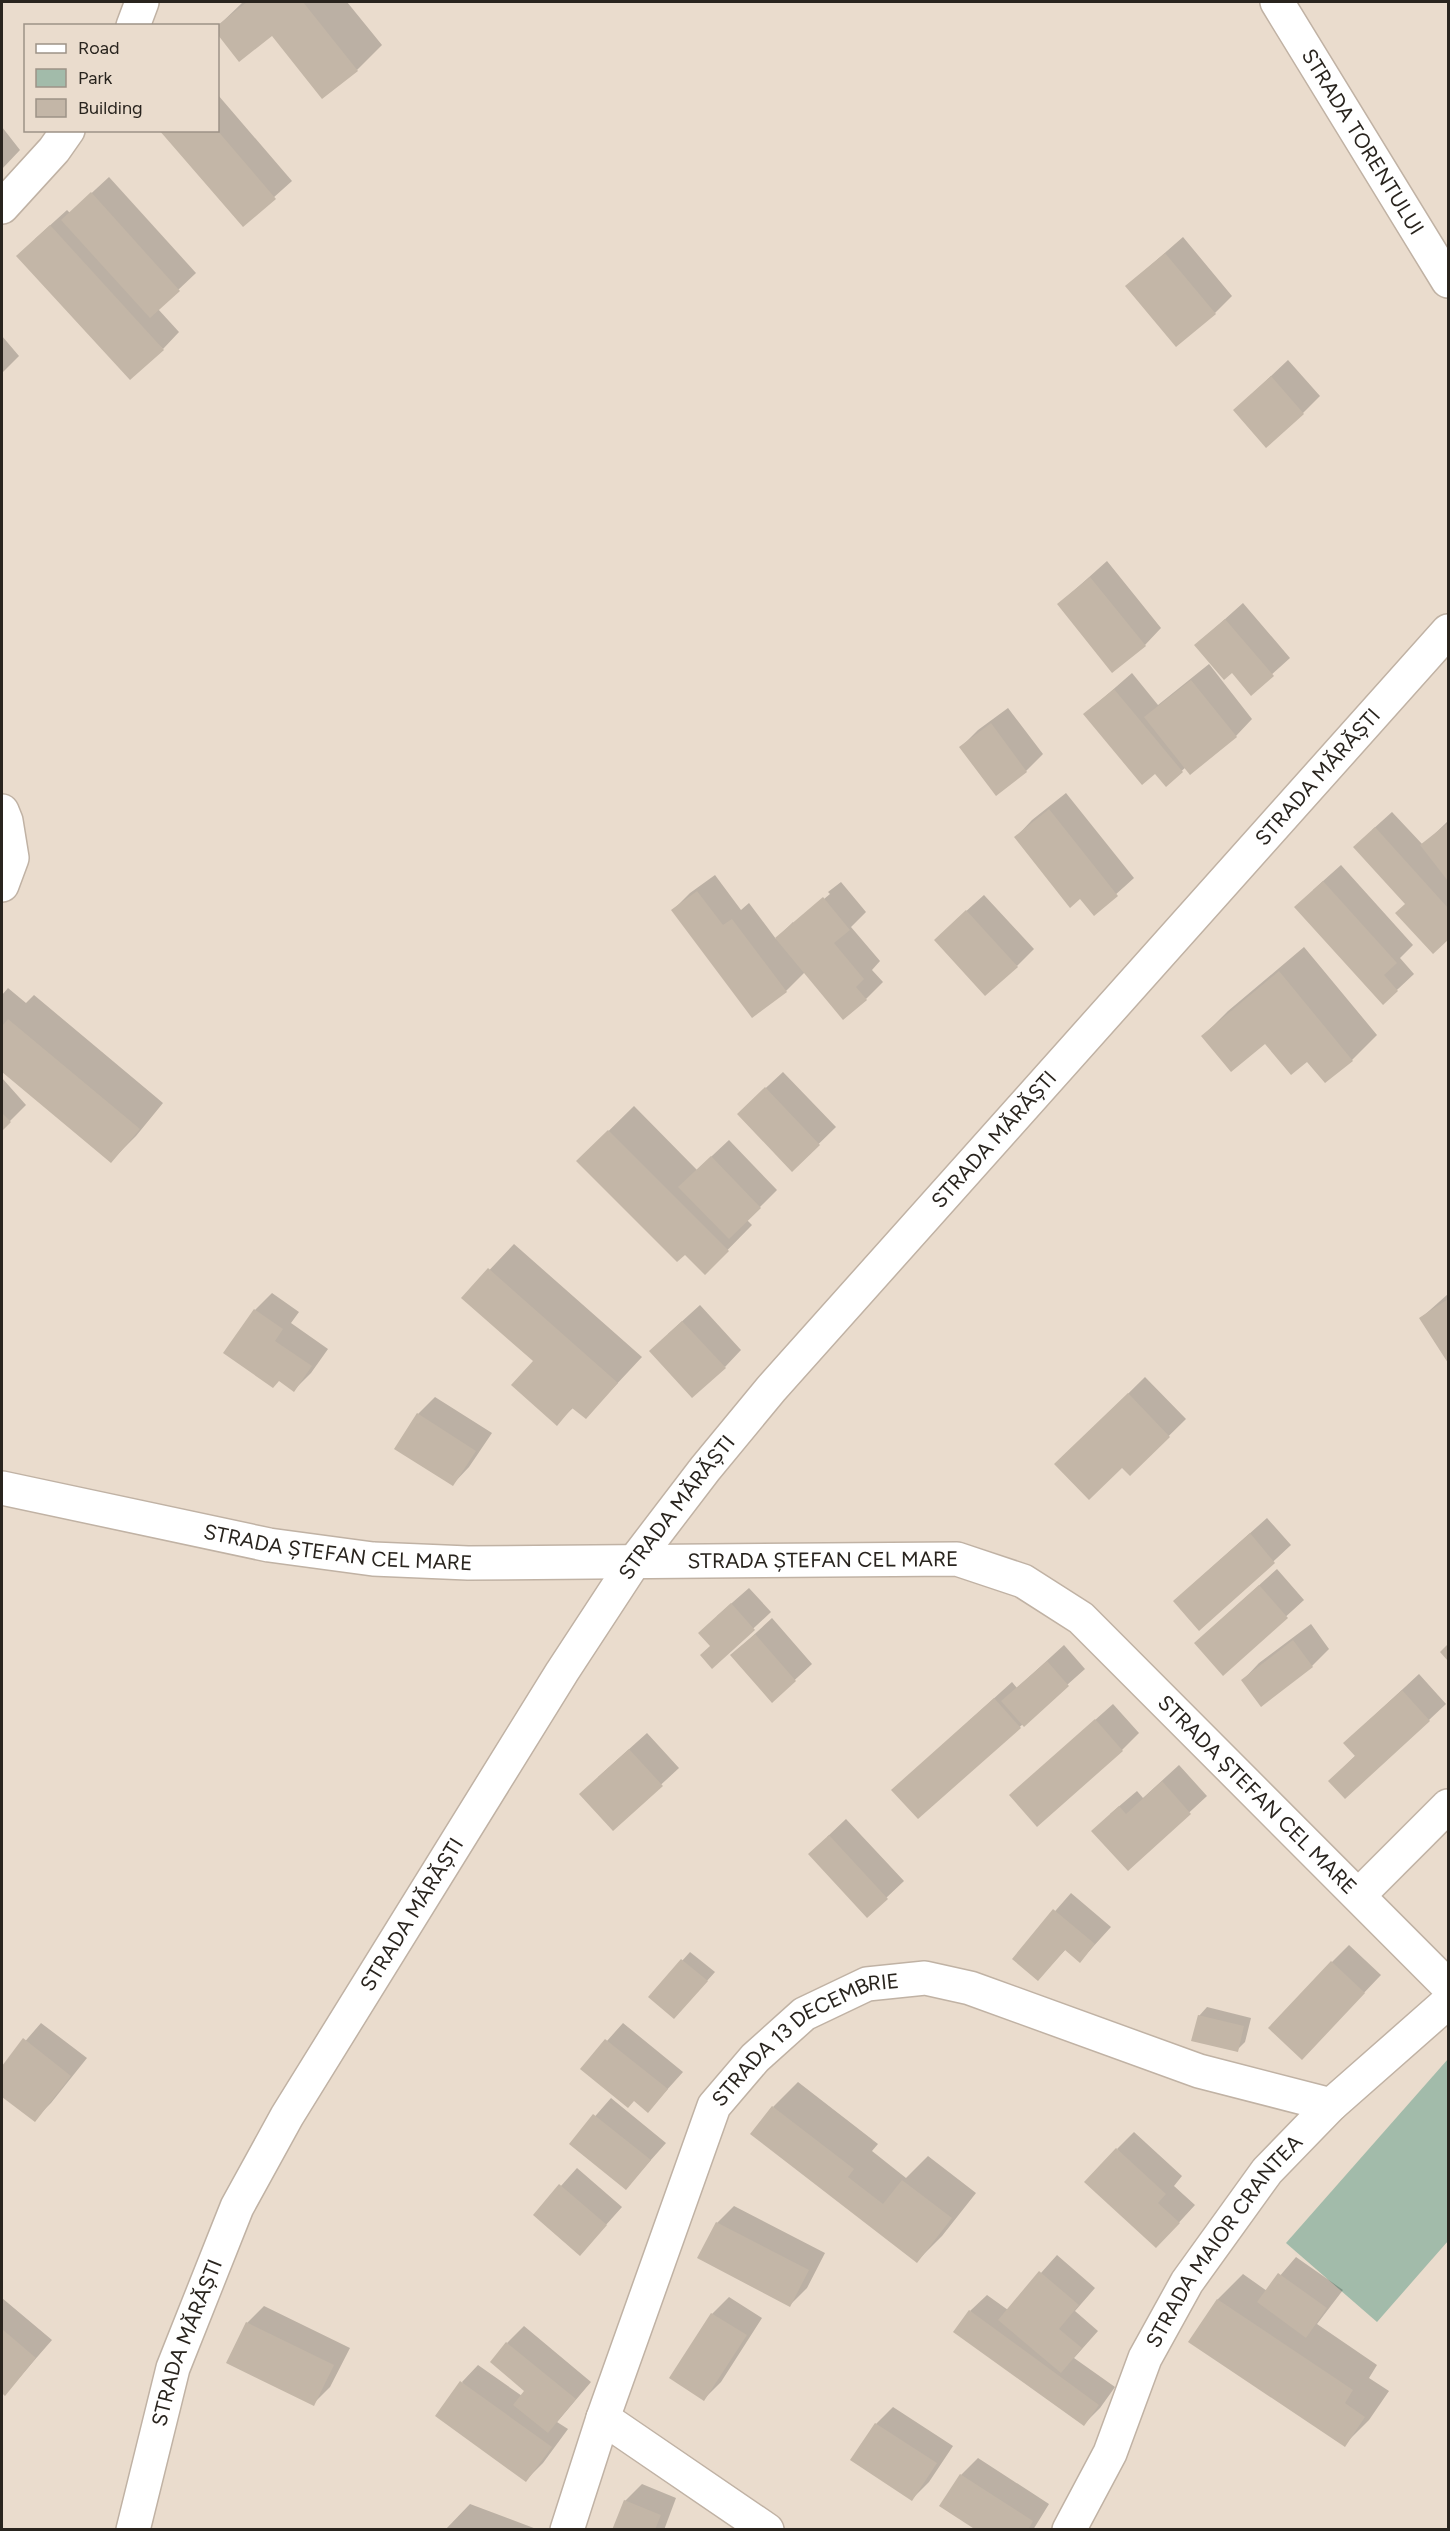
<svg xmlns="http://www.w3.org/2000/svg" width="1450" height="2531" font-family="Figtree,sans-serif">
<rect width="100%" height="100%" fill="#eadccd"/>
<path fill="#a2bbaa" d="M1448,2059V2241L1377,2322L1286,2243Z"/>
<path fill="#0003" d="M243,2H347L382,45L357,70L272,34L239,59L218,33V26Z
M218,95L292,181L243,225L161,130H218Z
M2,127L20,150L2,169Z
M109,177L196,273L158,309L179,332L163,349L35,239L67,210L70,213Z
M1183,237L1232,296L1215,313L1127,286Z
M2,336L19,356L2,373Z
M1288,360L1320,396L1303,413L1235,410Z
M1107,561L1161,628L1145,645L1059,604Z
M1243,603L1290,658L1251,693L1232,671L1196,645Z
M1209,664L1252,719L1236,736L1186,767L1166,785L1155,772L1085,714L1132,673L1158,705Z
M1008,708L1043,754L1026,771L961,747L978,730Z
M1066,793L1134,878L1094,914L1080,897L1016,837L1032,820Z
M1392,812L1423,845L1448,821V938L1433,952L1407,903L1372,830Z
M1341,865L1413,945L1400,958L1414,974L1383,1003L1313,890Z
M715,875L741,910L749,903L776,939L793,922L794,924L830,894L828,892L841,882L866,912L851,927L880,961L872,970L883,982L866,999L805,972L786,991L753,1016L673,910L690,893Z
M984,895L1034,949L1017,966L953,923Z
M1304,947L1377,1035L1352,1060H1307L1266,1041L1203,1036L1228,1011Z
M8,988L26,1003L34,995L163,1103L136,1136L111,1161L2,1070V995Z
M783,1072L836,1127L792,1170L756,1097Z
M2,1078L26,1105L2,1129Z
M634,1106L697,1170L729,1140L777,1190L747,1220L752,1225L705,1273L685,1252L578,1161Z
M514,1244L642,1357L586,1417L574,1407L556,1424L535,1361L463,1298Z
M272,1293L299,1312L291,1323L328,1349L311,1373L294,1390L255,1310Z
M1448,1294V1360L1421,1318Z
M700,1305L741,1350L725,1367L668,1334Z
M1145,1377L1186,1419L1130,1474L1122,1466L1073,1448Z
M435,1397L492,1433L469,1467L453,1484L418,1414Z
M1267,1518L1291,1545L1200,1629L1192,1585Z
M1277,1569L1304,1600L1223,1674L1213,1627Z
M749,1588L771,1612L712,1667V1646L717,1616Z
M772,1618L812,1664L772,1701L732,1655Z
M1311,1624L1329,1649L1312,1666L1262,1705L1243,1680L1259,1663Z
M1064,1645L1085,1669L918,1817L893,1790L1012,1682L1017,1688Z
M1419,1674L1446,1704L1429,1720L1330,1781L1356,1755L1362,1727Z
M1113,1704L1139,1733L1122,1750L1011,1795Z
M647,1733L679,1768L613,1829L598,1777Z
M1179,1765L1207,1796L1128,1869L1110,1814L1137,1791L1143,1798Z
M846,1819L904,1881L867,1916L827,1837Z
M1071,1893L1111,1927L1080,1961L1066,1949L1038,1979L1014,1958Z
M1349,1945L1381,1975L1318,2041L1332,1962Z
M690,1952L715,1972L682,2009L650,1997Z
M1207,2007L1251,2018L1245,2042L1237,2050L1199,2016Z
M41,2023L87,2058L51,2103L34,2120L2,2095V2068Z
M623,2023L683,2072L648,2111L634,2100L582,2069Z
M798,2082L878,2144L872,2151L906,2178L928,2156L976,2193L942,2236L917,2261L773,2107Z
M611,2098L666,2143L626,2188L571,2144Z
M1134,2132L1182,2176L1174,2186L1195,2205L1173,2229L1117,2149Z
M577,2168L622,2207L580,2254L535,2215Z
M734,2206L825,2253L807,2288L790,2305L717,2223Z
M1057,2255L1095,2288L1075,2311L1098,2331L1074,2358L1115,2387L1100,2408L1084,2424L970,2311L987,2295L1008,2310Z
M1296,2257L1343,2290L1317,2324L1377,2365L1369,2378L1389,2391L1369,2420L1344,2445L1190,2341L1218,2299L1243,2274L1267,2291Z
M729,2297L762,2318L721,2382L704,2399L712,2314Z
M2,2298L52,2340L5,2394L2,2391Z
M264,2306L350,2348L330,2387L313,2404L228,2362L247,2323Z
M524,2326L591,2382L557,2422L568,2429L543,2463L526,2480L462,2382L478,2365L522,2396L526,2391L507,2343Z
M893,2407L953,2446L929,2482L912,2499L876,2424Z
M978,2458L1049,2504L1033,2530H978L961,2475Z
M642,2484L676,2498L664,2530H614L625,2501Z
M470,2504L539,2530H445Z"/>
<path fill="#c3b6a7" d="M247,2H303L358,71L322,99L272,36L239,62L218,35V25Z
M159,130H217L276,199L243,227Z
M91,192L180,291L150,318L61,220Z
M50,225L164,350L130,380L16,256Z
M1165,253L1216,314L1176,347L1125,286Z
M1271,376L1304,414L1266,448L1233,410Z
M1090,577L1146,646L1112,673L1057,604Z
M1225,619L1274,676L1251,696L1232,673L1224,680L1194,645Z
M1191,680L1237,737L1190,775L1144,717Z
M1114,689L1183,772L1166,787L1155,774L1142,785L1083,714Z
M991,723L1027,772L996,796L959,747Z
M1049,809L1118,896L1094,916L1080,899L1070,908L1014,837Z
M1448,823V881L1420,845Z
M1375,827L1448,908V940L1433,954L1395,913L1405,904L1353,847Z
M1323,881L1397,963L1384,975L1398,991L1383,1005L1294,907Z
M697,891L723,925L732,919L787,992L752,1018L671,910Z
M823,897L850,930L834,943L864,979L856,987L867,1000L843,1020L775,938Z
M966,910L1018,967L985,996L934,940Z
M1279,971L1353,1061L1325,1083L1307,1062L1291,1075L1265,1044L1231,1072L1201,1036Z
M8,1019L140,1129L111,1163L2,1072V1026Z
M765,1087L820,1145L792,1172L737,1114Z
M2,1113L11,1122L2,1131Z
M608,1130L729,1251L705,1275L685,1255L677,1262L576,1161Z
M711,1156L761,1208L729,1239L678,1187Z
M488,1268L618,1383L586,1419L572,1408L557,1426L511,1385L533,1361L461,1298Z
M1448,1299V1363L1419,1318Z
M254,1309L283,1329L275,1341L312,1366L294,1392L279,1381L273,1388L223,1353Z
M682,1321L726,1368L692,1398L649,1351Z
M1128,1393L1170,1437L1130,1476L1122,1468L1089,1500L1054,1464Z
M417,1413L476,1451L453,1486L394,1449Z
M1250,1533L1275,1563L1199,1631L1173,1601Z
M1259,1585L1288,1618L1223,1676L1194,1643Z
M731,1603L755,1630L712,1669L700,1655L710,1646L698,1633Z
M755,1634L796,1681L772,1703L730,1655Z
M1293,1640L1313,1667L1261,1707L1241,1680Z
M1448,1644V1661L1440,1652Z
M1047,1661L1069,1686L1024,1727L1001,1701Z
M1402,1690L1430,1721L1345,1799L1328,1781L1355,1756L1343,1743Z
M994,1698L1021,1728L918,1819L891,1790Z
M1095,1719L1123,1751L1037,1827L1009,1795Z
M629,1749L663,1786L613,1831L579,1794Z
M1162,1781L1191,1814L1128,1871L1091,1831L1119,1806L1126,1814Z
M829,1835L888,1899L867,1918L808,1854Z
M1053,1909L1095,1944L1080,1963L1065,1950L1038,1981L1012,1959Z
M681,1959L708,1981L674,2019L648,1997Z
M1331,1961L1365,1993L1302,2060L1268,2028Z
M1198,2015L1244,2026L1238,2052L1191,2041Z
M23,2038L71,2076L35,2122L2,2097V2066Z
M605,2039L668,2089L648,2113L634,2101L628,2108L580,2069Z
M772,2106L854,2169L848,2177L883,2204L902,2180L952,2218L917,2263L750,2134Z
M593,2114L651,2160L626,2190L569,2144Z
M1116,2148L1166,2194L1158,2203L1180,2223L1156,2248L1084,2182Z
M559,2184L607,2225L580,2256L533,2215Z
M716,2222L809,2270L790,2307L697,2258Z
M1039,2271L1079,2305L1059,2329L1082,2348L1061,2373L998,2320Z
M1278,2273L1327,2308L1306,2338L1257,2302Z
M1217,2299L1353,2390L1345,2403L1365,2417L1345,2447L1188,2342Z
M969,2310L1099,2405L1084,2426L953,2332Z
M711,2313L747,2335L704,2401L669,2378Z
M246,2322L334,2365L314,2406L226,2363Z
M2,2329L36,2358L5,2396L2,2393Z
M506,2342L576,2399L548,2433L513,2405L524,2391L490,2362Z
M460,2381L552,2447L526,2482L435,2416Z
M875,2423L937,2463L912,2501L850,2460Z
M960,2474L1033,2521L1028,2530H976L939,2506Z
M624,2500L661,2515L655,2530H612Z"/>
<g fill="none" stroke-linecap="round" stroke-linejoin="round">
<g stroke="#c0b2a4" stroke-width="36">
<g id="minor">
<path id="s1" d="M1277,2L1448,281"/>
<path d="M133,26L142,2"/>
<path d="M2,207L54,150L68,130"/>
<path d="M2,811L6,821L12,858L2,885"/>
<path id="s2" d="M2,1488L269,1545L373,1559L468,1563L957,1559L1023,1581L1081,1618L1448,1986"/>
<path d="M1359,1895L1448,1806"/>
<path d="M603,2418L767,2530"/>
<path id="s3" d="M133,2530L173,2368L237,2207L287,2116L562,1672L634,1562L705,1469L771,1389L1448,631"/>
<path id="s4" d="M567,2530L603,2418L714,2106L755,2058L804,2014L867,1984L925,1978L970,1988L1199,2071L1331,2105"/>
<path id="s5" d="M1069,2530L1110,2453L1145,2358L1187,2282L1267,2171L1331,2105L1448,2002"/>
</g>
</g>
<use href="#minor" stroke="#fff" stroke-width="33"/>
</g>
<g text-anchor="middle" stroke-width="4.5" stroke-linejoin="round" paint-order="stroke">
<g font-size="21" fill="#29241e" stroke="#eadccd">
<text dy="7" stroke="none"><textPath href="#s1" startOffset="164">STRADA TORENTULUI</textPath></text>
<text dy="7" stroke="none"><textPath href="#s3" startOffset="2139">STRADA MĂRĂȘTI</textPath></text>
<text dy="7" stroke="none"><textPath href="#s3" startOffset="1653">STRADA MĂRĂȘTI</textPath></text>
<text dy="7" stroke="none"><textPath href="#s3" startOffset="1167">STRADA MĂRĂȘTI</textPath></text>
<text dy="7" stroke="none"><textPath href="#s2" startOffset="342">STRADA ȘTEFAN CEL MARE</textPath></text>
<text dy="7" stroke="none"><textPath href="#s2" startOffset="828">STRADA ȘTEFAN CEL MARE</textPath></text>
<text dy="7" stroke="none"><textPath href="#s2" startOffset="1350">STRADA ȘTEFAN CEL MARE</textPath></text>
<text dy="7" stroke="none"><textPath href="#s3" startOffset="681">STRADA MĂRĂȘTI</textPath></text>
<text dy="7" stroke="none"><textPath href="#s4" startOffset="566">STRADA 13 DECEMBRIE</textPath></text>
<text dy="7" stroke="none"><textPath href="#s5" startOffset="330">STRADA MAIOR CRANTEA</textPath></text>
<text dy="7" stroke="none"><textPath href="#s3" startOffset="195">STRADA MĂRĂȘTI</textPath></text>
</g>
</g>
<rect width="1450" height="2531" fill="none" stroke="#29241e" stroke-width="6"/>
<rect x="24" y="24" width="195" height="108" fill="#eadccd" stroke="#9d9287" stroke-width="1.5"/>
<rect x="36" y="44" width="30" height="9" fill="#ffffff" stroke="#9d9287" stroke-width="1.5"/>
<text x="78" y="54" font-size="18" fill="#29241e">Road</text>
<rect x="36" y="69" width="30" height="18" fill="#a2bbaa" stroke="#9d9287" stroke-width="1.5"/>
<text x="78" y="84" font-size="18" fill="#29241e">Park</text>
<rect x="36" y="99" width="30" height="18" fill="#c3b6a7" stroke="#9d9287" stroke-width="1.5"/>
<text x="78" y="114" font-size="18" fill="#29241e">Building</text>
</svg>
